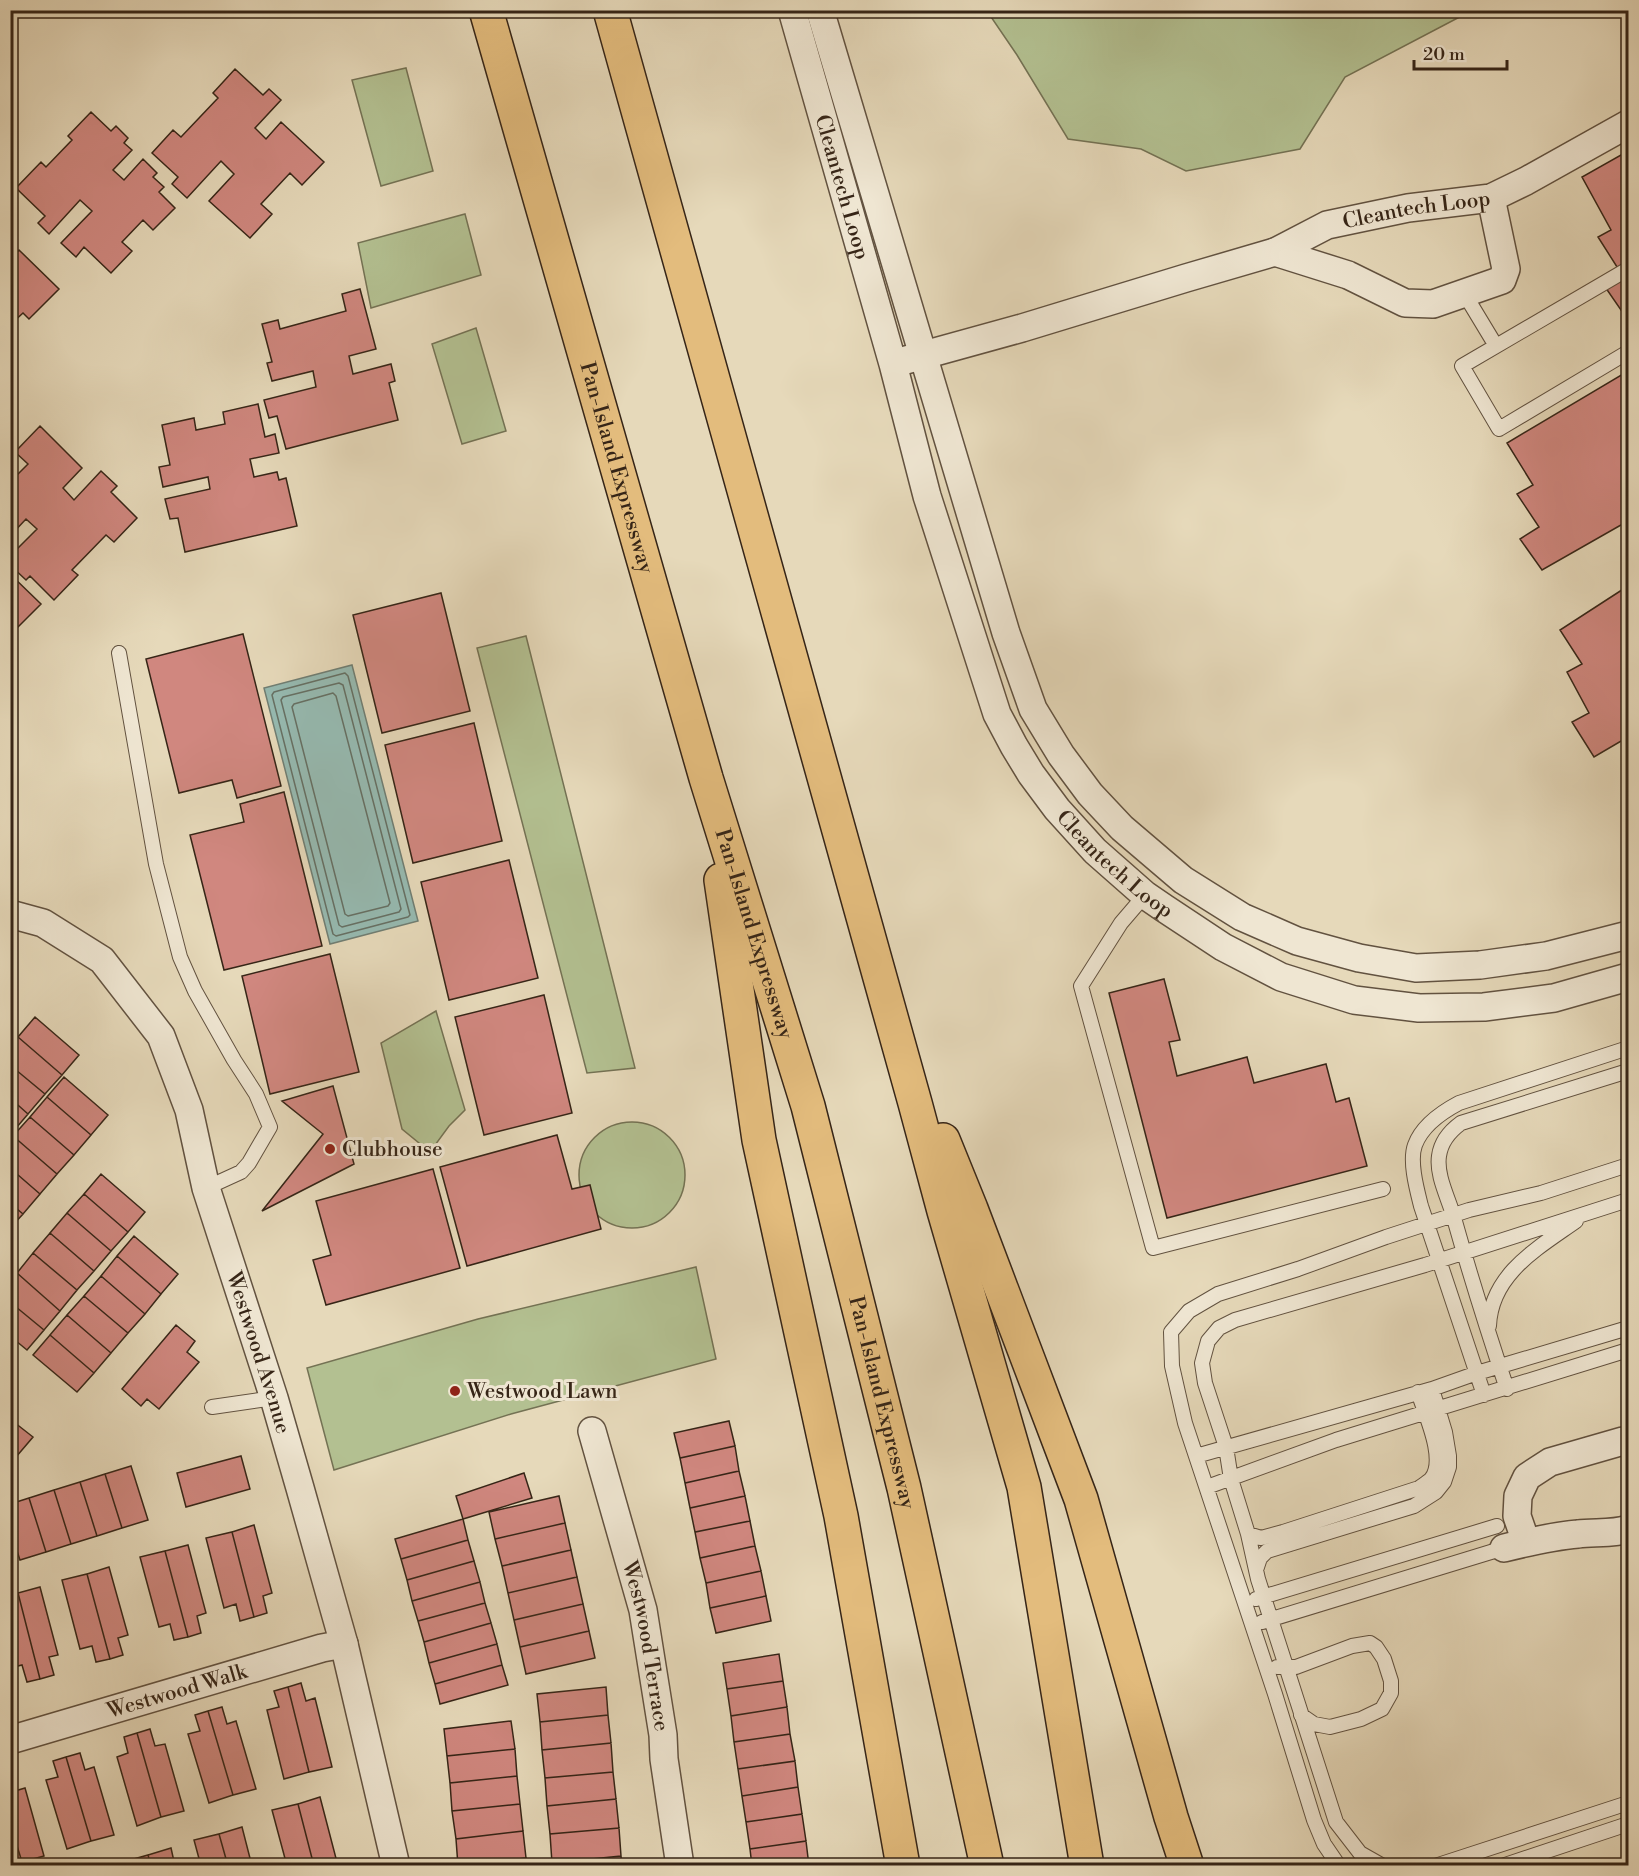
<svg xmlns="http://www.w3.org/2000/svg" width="1639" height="1876" font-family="'Libre Bodoni',serif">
<rect width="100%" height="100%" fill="#e6d9ba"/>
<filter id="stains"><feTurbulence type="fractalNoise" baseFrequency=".00333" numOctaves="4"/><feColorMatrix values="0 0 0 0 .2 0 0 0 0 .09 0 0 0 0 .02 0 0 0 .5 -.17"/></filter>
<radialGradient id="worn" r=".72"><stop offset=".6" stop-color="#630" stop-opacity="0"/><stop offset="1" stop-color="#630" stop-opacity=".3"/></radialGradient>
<path fill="#b3c091" stroke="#747254" stroke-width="1.5" d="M987,11H1471L1345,77L1300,149L1186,171L1141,149L1068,139L1017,55Z
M406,68L433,171L381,186L352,80Z
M465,214L481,275L371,308L358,243Z
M476,328L506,431L462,444L432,344Z
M526,636L635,1068L587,1073L477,648Z
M436,1011L465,1110L449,1126L430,1152L402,1129L381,1043Z
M579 1175a53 53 0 1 1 106 0a53 53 0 1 1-106 0Z
M696,1267L716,1359L511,1414L334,1470L307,1368L478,1319Z"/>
<path fill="#96bab1" stroke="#707e73" stroke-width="1.5" d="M352,665L418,921L330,944L264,688Z"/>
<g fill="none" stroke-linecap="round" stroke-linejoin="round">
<path stroke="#667064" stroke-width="1.5" d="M345,673L348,676L410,915L408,917L336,936L333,934L272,695L274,692Z
M339,683L343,685L401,909L399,912L342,927L339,925L281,700L283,697Z
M333,693L336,696L390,903L388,906L348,916L345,914L292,707L294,704Z"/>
</g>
<path fill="#d0877f" stroke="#362517" stroke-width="1.5" d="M235,69L263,95L269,89L281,100L255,128L266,139L281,122L324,162L302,185L290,173L261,204L272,214L250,238L209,201L234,174L221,161L187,198L172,184L178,177L152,153L173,130L181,137L218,98L213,93Z
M91,112L111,131L116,126L128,138L124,143L132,150L113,170L124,180L143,159L157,173L153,177L164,187L159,192L175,208L153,230L143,220L122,242L132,251L111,273L84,247L76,257L61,243L92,211L80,200L49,234L38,223L45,216L16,188L41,162L46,167L72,140L68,136Z
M1628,151V309L1623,313L1601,281L1619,270L1598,237L1611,230L1582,177Z
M19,250L59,289L29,319L23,313L10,325V260Z
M360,289L376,349L349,356L353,374L391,364L395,381L389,383L398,420L286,449L277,416L269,418L264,400L316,387L313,371L272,381L267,363L272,362L262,324L278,320L280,329L346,311L342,294Z
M1628,371V521L1542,570L1520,539L1539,527L1517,494L1533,485L1507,443Z
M258,404L265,437L275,434L279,453L250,459L254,477L277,472L279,480L286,478L297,526L185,552L178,518L170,519L165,499L210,489L208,477L163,487L159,467L170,465L162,425L194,418L196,430L225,424L223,412Z
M40,426L82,468L63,488L74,500L101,471L117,486L111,492L137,518L114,542L106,535L72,570L78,575L54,600L30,576L26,580L10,565V556L37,529L26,519L10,536V482L28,464L15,452Z
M10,574L41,604L14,631L10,627Z
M1628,586V737L1594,757L1572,722L1589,713L1567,672L1582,664L1560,630Z
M441,593L470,711L382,733L353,615Z
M243,634L281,786L237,798L232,780L179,793L146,659Z
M474,723L502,841L413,863L385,745Z
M284,792L322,946L224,970L190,835L244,822L240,804Z
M509,860L538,978L449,1000L421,882Z
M330,954L359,1072L270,1094L242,976Z
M1164,979L1180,1040L1169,1042L1177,1076L1247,1057L1254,1083L1326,1064L1336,1102L1349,1098L1367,1166L1167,1218L1109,993Z
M544,995L572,1113L484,1135L455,1017Z
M35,1017L79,1055L62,1075L18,1037Z
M18,1037L62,1075L45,1094L10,1065V1046Z
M10,1065L45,1094L28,1114L10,1098Z
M64,1077L108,1115L91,1135L47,1097Z
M333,1086L354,1164L262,1211L323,1134L282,1101Z
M47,1097L91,1135L74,1155L30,1117Z
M10,1098L28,1114L11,1134L10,1133Z
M30,1117L74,1155L57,1174L13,1136Z
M557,1135L572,1189L590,1185L601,1229L467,1266L440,1167Z
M13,1136L57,1174L40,1194L10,1168V1139Z
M10,1168L40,1194L23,1214L10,1203Z
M433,1169L460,1268L326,1305L313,1260L331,1255L316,1201Z
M101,1174L145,1212L128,1232L84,1194Z
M84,1194L128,1232L111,1251L67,1213Z
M10,1203L23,1214L10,1228Z
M67,1213L111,1251L94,1271L50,1233Z
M50,1233L94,1271L77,1290L33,1253Z
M134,1236L178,1274L161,1294L117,1256Z
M33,1253L77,1290L60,1311L17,1273Z
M117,1256L161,1294L145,1314L101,1276Z
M17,1273L60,1311L44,1330L10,1302V1280Z
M101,1276L145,1314L128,1333L84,1296Z
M84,1296L128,1333L111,1353L67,1315Z
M10,1302L44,1330L27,1350L10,1336Z
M67,1315L111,1353L94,1373L50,1335Z
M176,1325L195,1341L187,1352L199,1362L159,1409L147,1399L141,1406L122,1389Z
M50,1335L94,1373L77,1392L33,1355Z
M10,1419L33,1437L16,1457L10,1453Z
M729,1421L735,1446L680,1458L674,1433Z
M735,1446L739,1471L685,1483L680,1458Z
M241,1456L250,1489L186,1507L177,1473Z
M131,1466L148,1520L122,1528L105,1474Z
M739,1471L745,1496L690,1508L685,1483Z
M524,1473L532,1498L463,1519L456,1496Z
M105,1474L122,1528L97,1536L80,1482Z
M80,1482L97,1536L71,1544L54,1490Z
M54,1490L71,1544L46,1552L29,1498Z
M559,1496L565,1523L495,1539L489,1512Z
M745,1496L750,1521L695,1532L690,1508Z
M29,1498L46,1552L20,1560L10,1530V1504Z
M463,1519L468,1540L401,1559L395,1539Z
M750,1521L755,1546L700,1558L695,1532Z
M565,1523L571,1550L502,1566L495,1539Z
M254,1525L272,1593L263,1596L267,1613L254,1617L232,1532Z
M232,1532L254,1617L240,1621L236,1604L224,1608L206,1538Z
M468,1540L474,1561L407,1580L401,1559Z
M188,1545L206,1613L197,1616L201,1633L188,1637L165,1551Z
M755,1546L761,1571L706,1583L700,1558Z
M571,1550L577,1577L508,1593L502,1566Z
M165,1551L188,1637L174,1640L170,1624L159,1627L140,1557Z
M474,1561L480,1582L412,1601L407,1580Z
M109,1567L128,1635L118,1638L123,1655L110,1659L87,1574Z
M761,1571L766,1596L710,1608L706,1583Z
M87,1574L110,1659L96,1662L92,1646L80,1649L62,1580Z
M577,1577L583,1604L514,1620L508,1593Z
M480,1582L485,1603L418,1621L412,1601Z
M40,1587L58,1655L49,1657L54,1675L40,1679L18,1593Z
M18,1593L40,1679L27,1682L22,1665L10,1668V1595Z
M766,1596L771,1621L716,1633L710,1608Z
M485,1603L491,1623L424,1642L418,1621Z
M583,1604L589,1631L520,1647L514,1620Z
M491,1623L497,1644L429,1663L424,1642Z
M589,1631L595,1658L526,1674L520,1647Z
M497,1644L502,1665L435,1684L429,1663Z
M779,1654L783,1681L727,1689L723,1663Z
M502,1665L508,1685L440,1704L435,1684Z
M783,1681L787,1707L731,1716L727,1689Z
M301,1683L306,1701L315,1698L332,1767L309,1772L288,1687Z
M288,1687L309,1772L284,1779L267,1710L279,1707L274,1691Z
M606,1687L608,1715L540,1722L537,1694Z
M222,1707L227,1724L236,1721L256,1789L233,1795L208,1711Z
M787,1707L790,1734L734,1742L731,1716Z
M208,1711L233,1795L209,1803L188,1734L200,1731L195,1715Z
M608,1715L611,1743L542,1750L540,1722Z
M511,1721L515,1749L447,1756L444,1729Z
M150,1729L155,1746L165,1744L184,1811L161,1817L137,1733Z
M137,1733L161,1817L137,1826L117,1757L128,1753L124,1737Z
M790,1734L795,1761L738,1769L734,1742Z
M611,1743L613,1772L545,1778L542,1750Z
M515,1749L517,1776L450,1783L447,1756Z
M80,1753L85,1770L94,1767L114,1835L91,1841L66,1757Z
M66,1757L91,1841L67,1849L46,1780L58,1777L53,1761Z
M795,1761L798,1787L742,1796L738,1769Z
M613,1772L616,1799L547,1806L545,1778Z
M11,1774L15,1791L25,1788L44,1856L22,1862L10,1823Z
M517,1776L520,1804L452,1811L450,1783Z
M798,1787L802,1814L746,1822L742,1796Z
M320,1797L338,1866H314L298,1804Z
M616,1799L619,1828L550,1834L547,1806Z
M298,1804L314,1866H287L272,1810Z
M520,1804L523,1831L456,1839L452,1811Z
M802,1814L806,1841L750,1849L746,1822Z
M10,1823L22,1862L12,1866H10Z
M242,1827L252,1866H228L219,1834Z
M619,1828L621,1856L552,1863L550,1834Z
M523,1831L526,1858L458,1866L456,1839Z
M219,1834L228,1866H201L194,1840Z
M806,1841L809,1866H752L750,1849Z
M171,1848L175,1866H151L148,1855Z
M148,1855L151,1866H124L123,1862Z
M621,1856L622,1866H552V1863Z
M526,1858V1866H464Z"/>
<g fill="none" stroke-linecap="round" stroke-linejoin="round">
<g stroke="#625240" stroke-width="16">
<path id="lane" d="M1628,269L1462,366L1499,429L1628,352
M1464,293L1496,346
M119,653L156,864L180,957L195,991L234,1060L256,1094L270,1127L249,1163L241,1172L206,1188
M1145,895L1121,923L1081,986L1153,1248L1383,1189
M1489,1326C1491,1274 1538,1248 1576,1221
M1507,1389C1488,1332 1470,1275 1454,1218C1449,1199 1436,1176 1439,1156C1441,1141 1450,1131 1461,1123L1628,1071
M1484,1395L1421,1206C1417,1190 1409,1161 1415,1145C1422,1126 1442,1112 1459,1103L1628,1048
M212,1407L274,1398
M1196,1456L1432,1389L1477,1373L1628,1328
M1207,1487L1336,1440L1628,1350
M1248,1534L1261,1538L1283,1532L1419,1488C1423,1485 1428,1482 1431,1479C1447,1460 1425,1414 1418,1392
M1256,1570L1260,1558L1267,1551L1414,1506L1436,1492L1444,1482L1449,1467V1456L1445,1432L1432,1389
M1256,1599L1497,1526
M1262,1622L1504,1548
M1277,1667H1296L1352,1646L1370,1643L1376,1647L1384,1659L1391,1681V1693L1382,1709L1361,1719L1330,1727L1314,1724L1301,1715
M1339,1866L1324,1844L1314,1820L1275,1694L1185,1423L1172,1366L1171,1332L1189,1311L1218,1294L1298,1269L1386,1237L1469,1210L1541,1193L1628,1165
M1383,1866L1360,1853L1336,1822L1258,1579L1248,1534L1231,1479L1226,1447L1205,1383L1202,1363L1208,1341L1219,1328L1235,1320L1425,1265L1628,1200
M1435,1866L1628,1803
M1502,1866L1628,1824"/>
</g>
<g stroke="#625240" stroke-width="30">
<g id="street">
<path id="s1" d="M792,10L893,364L927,496L997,714L1014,746L1031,774L1057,809L1095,851L1145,895L1164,908L1223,947L1281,977L1354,1000L1419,1008L1484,1007L1554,998L1628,977"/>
<path d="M820,10L1006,633L1033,709L1061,755L1090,794L1122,828L1183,880L1242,917L1297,941L1359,958L1416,968L1480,965L1546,956L1628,935"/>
<path d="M1275,252L1348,275L1405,303L1433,304L1502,280L1506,269L1491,198"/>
<path id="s2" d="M906,360L1022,328L1186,278L1275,252L1327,225L1408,208L1491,198L1526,181L1628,124"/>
<path id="s3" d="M10,914L43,923L102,960L161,1036L189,1110L206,1188L274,1398L300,1488L344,1644L396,1866"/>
<path id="s4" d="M592,1431L643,1610L663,1735L664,1759L680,1866"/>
<path d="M1526,1542L1517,1516L1518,1496L1527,1477L1550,1462L1623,1441L1628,1443"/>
<path d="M1504,1548C1528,1542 1553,1536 1578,1534C1593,1532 1615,1534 1628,1529"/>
<path id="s5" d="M10,1740L322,1648L344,1644"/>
</g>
</g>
<g stroke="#362517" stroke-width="36">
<g id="highway">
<path id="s6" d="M486,10L706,778L808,1106L904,1488L987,1866"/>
<path d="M610,10L915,1103L944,1211L1024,1487L1087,1866"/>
<path d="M721,880L759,1140L841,1516L903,1866"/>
<path d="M943,1140L971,1209L1081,1499L1171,1817L1187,1866"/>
</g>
</g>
<use href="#lane" stroke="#efe6d2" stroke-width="14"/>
<use href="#street" stroke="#efe6d2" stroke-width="27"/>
<use href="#highway" stroke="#e3bc7d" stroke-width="33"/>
</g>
<g fill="#8f2418" stroke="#efe6d2" stroke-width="2">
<circle cx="330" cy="1149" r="6"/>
<circle cx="455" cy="1391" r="6"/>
</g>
<g text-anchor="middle" stroke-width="6" stroke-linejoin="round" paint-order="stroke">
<g font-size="21" fill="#362517" stroke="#efe6d2">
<text dy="7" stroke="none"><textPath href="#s1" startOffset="184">Cleantech Loop</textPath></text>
<text dy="7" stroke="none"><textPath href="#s2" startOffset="534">Cleantech Loop</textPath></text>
<text dy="7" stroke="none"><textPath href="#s6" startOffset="476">Pan-Island Expressway</textPath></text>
<text dy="7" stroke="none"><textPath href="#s1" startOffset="926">Cleantech Loop</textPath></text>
<text dy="7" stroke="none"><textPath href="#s6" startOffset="962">Pan-Island Expressway</textPath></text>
<text dy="7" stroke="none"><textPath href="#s3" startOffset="532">Westwood Avenue</textPath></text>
<text dy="7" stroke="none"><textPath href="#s6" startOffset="1448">Pan-Island Expressway</textPath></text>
<text dy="7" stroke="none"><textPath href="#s4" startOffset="222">Westwood Terrace</textPath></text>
<text dy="7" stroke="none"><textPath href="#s5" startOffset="174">Westwood Walk</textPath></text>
</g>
<g font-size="21" fill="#362517" stroke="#efe6d2" text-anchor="start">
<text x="342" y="1156">Clubhouse</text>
<text x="467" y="1398">Westwood Lawn</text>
</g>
</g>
<rect width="1639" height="1876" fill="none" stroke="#e6d9ba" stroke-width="36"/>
<rect x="12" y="12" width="1615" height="1852" fill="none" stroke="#362517" stroke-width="3"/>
<rect x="18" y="18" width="1603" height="1840" fill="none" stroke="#362517" stroke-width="1.5"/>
<path d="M1414 60v9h93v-9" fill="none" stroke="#362517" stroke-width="3"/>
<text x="1423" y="60" font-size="18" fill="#362517" stroke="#efe6d2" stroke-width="4.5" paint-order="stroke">20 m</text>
<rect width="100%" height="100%" filter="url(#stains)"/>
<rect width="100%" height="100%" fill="url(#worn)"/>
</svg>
